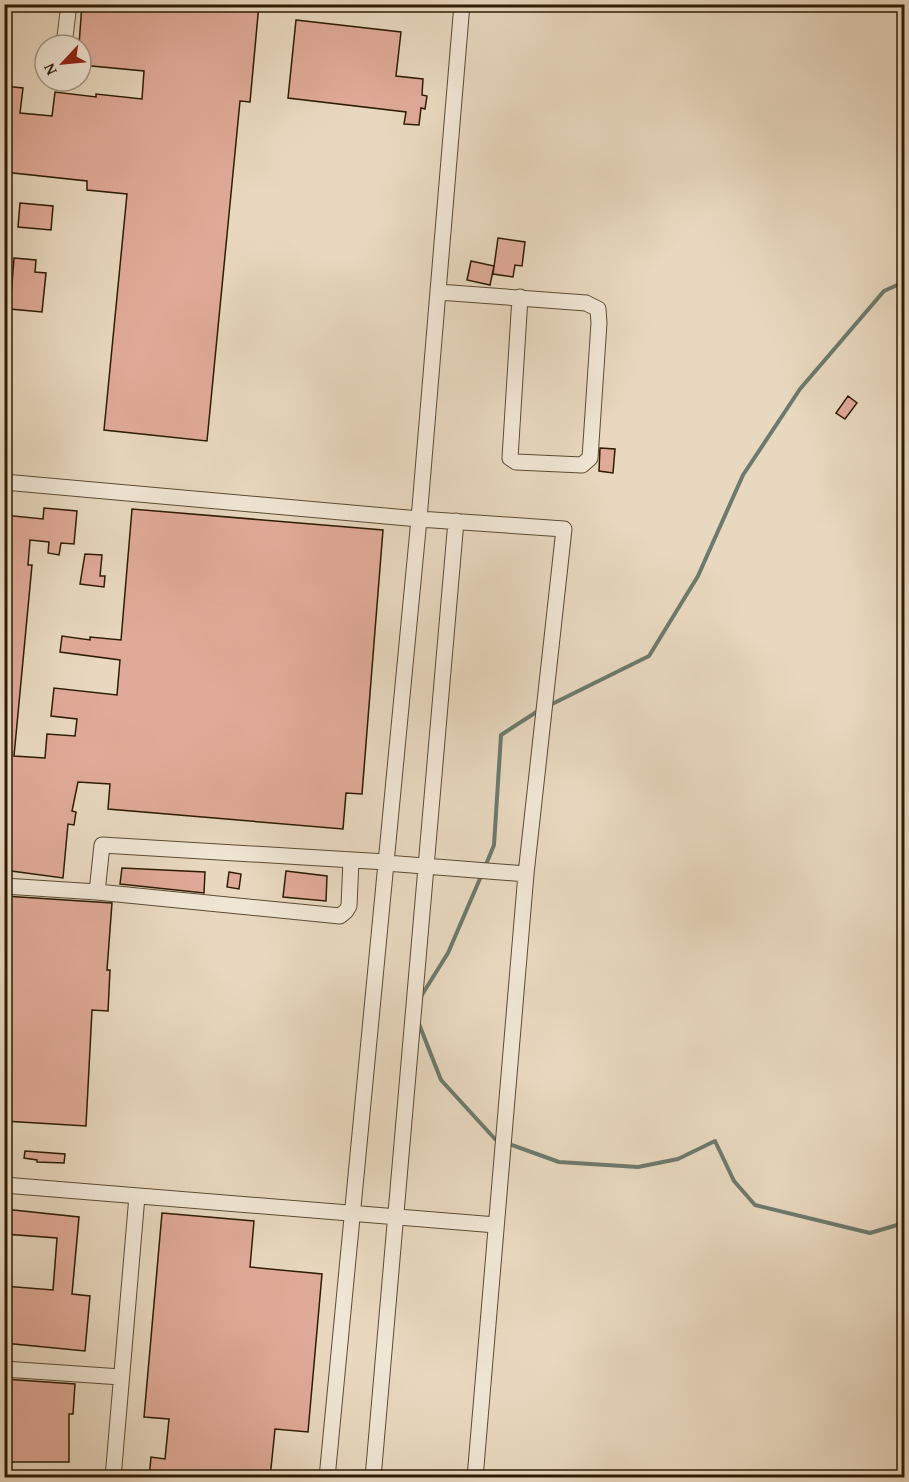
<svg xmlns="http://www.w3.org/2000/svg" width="909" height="1482" font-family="'Gentium Book Plus',serif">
<rect width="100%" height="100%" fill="#e8d8bf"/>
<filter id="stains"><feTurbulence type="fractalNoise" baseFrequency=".00333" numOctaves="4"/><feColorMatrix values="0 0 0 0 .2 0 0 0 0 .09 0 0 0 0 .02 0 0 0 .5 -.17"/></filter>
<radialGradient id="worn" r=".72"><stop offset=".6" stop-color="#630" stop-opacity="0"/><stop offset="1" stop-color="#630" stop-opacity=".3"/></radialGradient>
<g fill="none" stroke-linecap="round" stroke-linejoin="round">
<path stroke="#6d7a6d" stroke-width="4" d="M550,705L649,656L698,576L743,475L800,389L884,291L904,282
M485,867L494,845L501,735L541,709
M420,998L448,953L482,874
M419,1024L441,1080L495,1139L499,1141
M506,1143L559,1162L638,1167L678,1159L715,1141L734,1181L755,1205L870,1233L904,1223"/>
</g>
<path fill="#e0aa98" stroke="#2d1c03" stroke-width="1.5" d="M82,4H259L250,102L240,101L207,441L104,430L127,194L87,190V181L4,172V86L23,88L20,113L52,116L55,92L96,97V94L142,99L144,71L81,65V45H79Z
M296,20L401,32L396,76L423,79L422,95L427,96L425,109L421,108L419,125L404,124L406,112L288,98Z
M20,203L53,206L51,230L18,227Z
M498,238L525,242L522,266L515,265L513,277L493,274Z
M14,258L36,260L35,272L46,273L42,312L10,309Z
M471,261L494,266L490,285L467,280Z
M848,396L857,403L845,419L836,413Z
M600,448L615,449L613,473L599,471Z
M44,508L77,511L74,544L61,543L59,555L48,553L49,542L30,540L28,565H32L14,756L45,758L47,734L75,736L77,719L51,716L54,688L117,695L120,660L60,652L62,636L90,640V637L121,640L132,509L383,530L362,794L346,793L343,829L108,809L110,784L78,782L72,811L76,812L74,825L68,824L63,878L4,870V515L43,519Z
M85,554L102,555L100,576H105L104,587L80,584Z
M122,868L205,872L204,893L120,884Z
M286,871L327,876L326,901L283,897Z
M229,872L241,874L239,889L227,887Z
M4,896L112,903L107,970H110L108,1011L92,1010L86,1126L4,1121Z
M25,1151L65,1154L64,1163L37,1162V1160L24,1158Z
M4,1209L79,1217L72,1294L90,1296L85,1351L4,1343V1286L53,1290L57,1238L4,1234Z
M162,1213L254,1221L250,1267L322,1274L308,1432L275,1429L270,1478H149L151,1457L165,1459L169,1419L144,1417Z
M4,1379L75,1384L73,1414H69V1462H4Z"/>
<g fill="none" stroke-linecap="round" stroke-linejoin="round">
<g stroke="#5c4b32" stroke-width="17">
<path id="minor" d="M64,45L69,4
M438,292L586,303L598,309L599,323L590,458L582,465L516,462L510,458L520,297
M4,482L419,519L564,529L526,874L475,1478
M386,863L526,874
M4,886L97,892L340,916L346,911L349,906L351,860
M97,892L102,845L386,862
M4,1185L496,1225
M4,1369L121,1377
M113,1478L137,1196
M327,1478L419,519L462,4
M373,1478L456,521"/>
</g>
<use href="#minor" stroke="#f0e6d5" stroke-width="15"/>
</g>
<rect width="909" height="1482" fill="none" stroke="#e8d8bf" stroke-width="24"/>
<rect x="6" y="6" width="897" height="1470" fill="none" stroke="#2d1c03" stroke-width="3"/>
<rect x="12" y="12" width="885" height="1458" fill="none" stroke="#2d1c03" stroke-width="1.5"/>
<g transform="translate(63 63) rotate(244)"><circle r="28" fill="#f0e6d5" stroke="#a29581" stroke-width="1.5"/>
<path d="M0-4.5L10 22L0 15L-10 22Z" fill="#8f2418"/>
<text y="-9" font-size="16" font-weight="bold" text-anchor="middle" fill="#2d1c03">N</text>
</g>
<rect width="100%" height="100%" filter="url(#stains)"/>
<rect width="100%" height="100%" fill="url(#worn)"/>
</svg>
